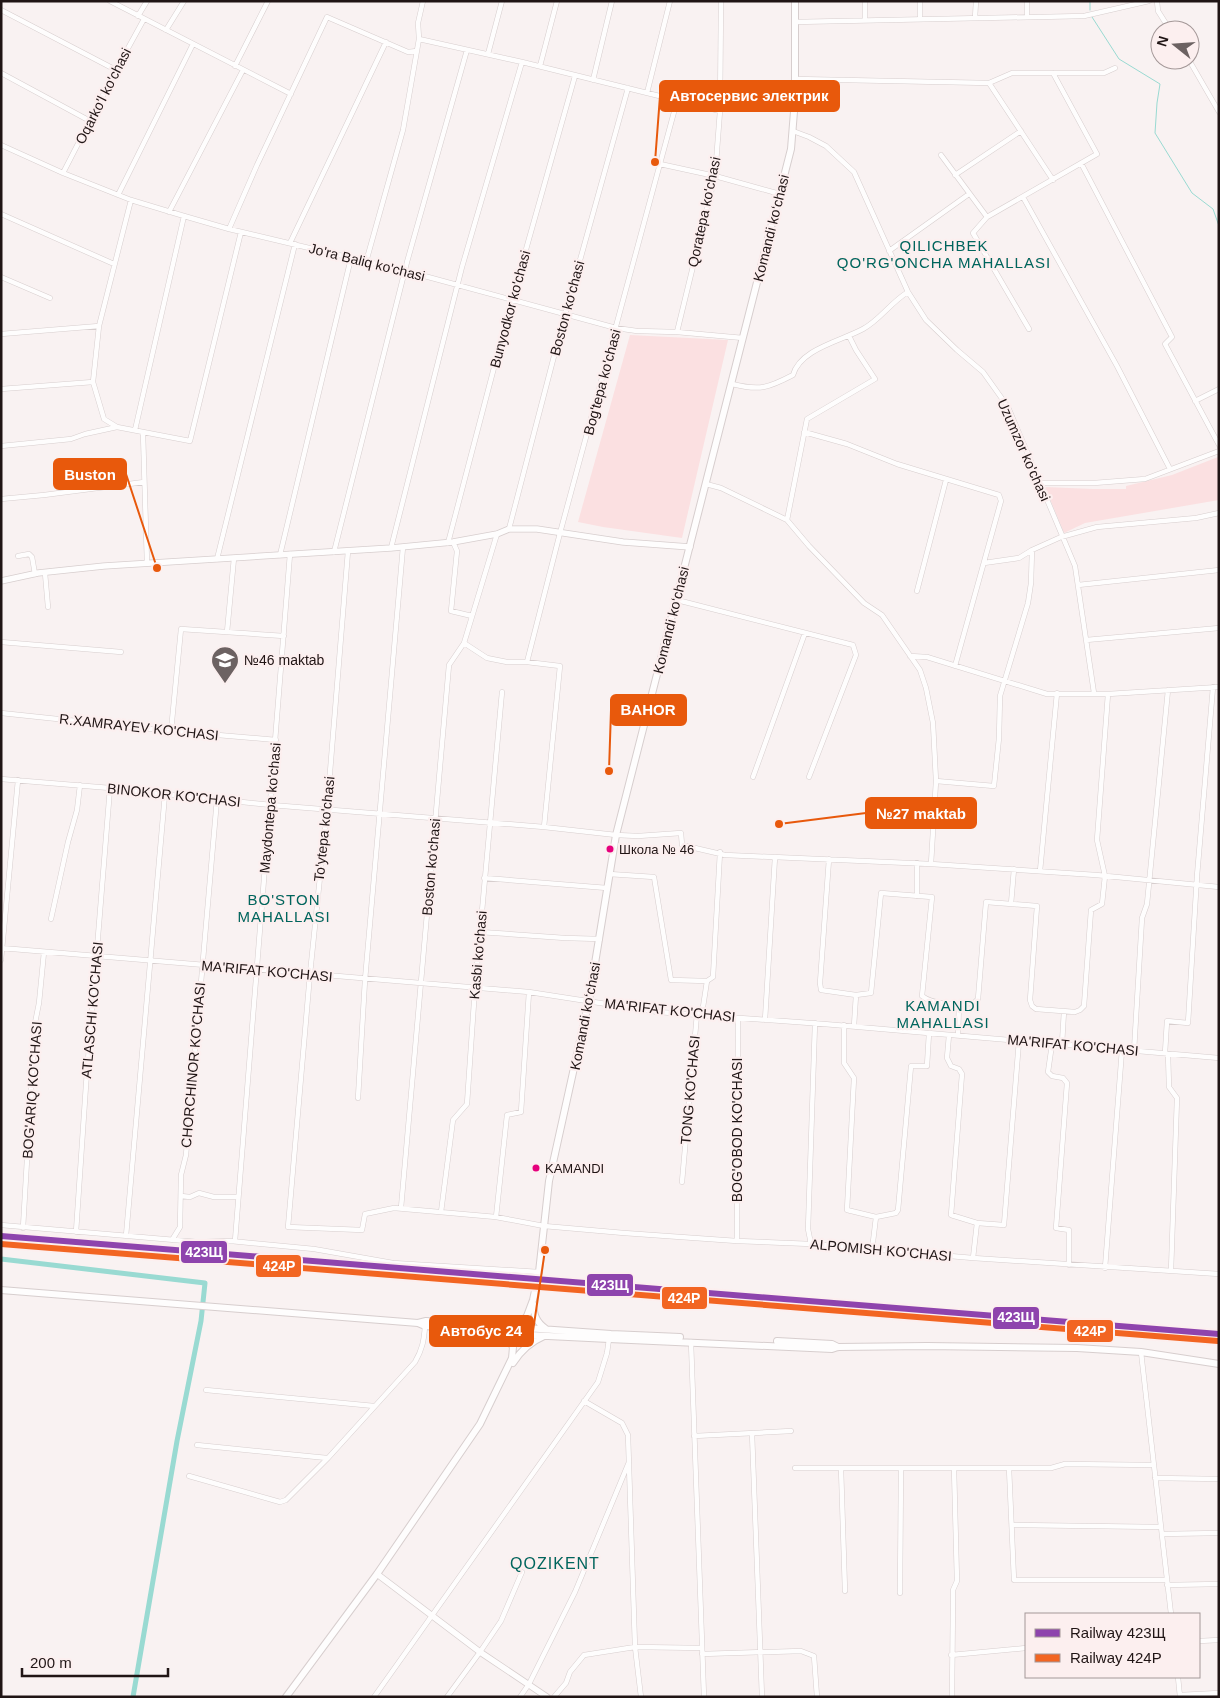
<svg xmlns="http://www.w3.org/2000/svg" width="1220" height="1698" font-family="Helvetica,sans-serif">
<rect width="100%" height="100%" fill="#f9f2f2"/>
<path fill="#fbe0e1" d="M630,335L728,340L682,538L603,527L578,522Z
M1218,457L1219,500L1085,523L1064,533L1045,487L1093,489H1126V486L1172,475Z"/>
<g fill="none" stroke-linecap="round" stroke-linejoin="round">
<path stroke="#99dad2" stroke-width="1" d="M1090,10V1
M1092,17L1119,59L1160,84L1157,103L1155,133L1192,193L1213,209L1219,226"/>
<path stroke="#99dad2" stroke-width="5" d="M1,1259L205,1283L201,1321L177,1441L133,1697"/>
<g stroke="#d7cece" stroke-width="5.5">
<path id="minor" d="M110,1L291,94
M865,1V20
M1027,1V17
M1157,1L1158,11L1170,30
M1,10L116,70
M138,16L147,1
M920,18V1
M975,18L976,1
M795,22L1084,16L1149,1
M166,30L184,1
M419,39L522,62L720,111
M488,54L502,1
M1189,60L1219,112
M235,66L268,1
M540,66L557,1
M1,73L90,121
M795,79L989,83L1012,73H1104L1115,68
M593,80L612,1
M989,83L1053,180
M647,93L670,1
M793,131L809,137L826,146L854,172L908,292L926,320L957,350L983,372L1008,407L1075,566L1094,693
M1,145L63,173L131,200L184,216L229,229L406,271L616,328L637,331L677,332L743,338
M941,155L987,217
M1081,163L1172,337L1165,344L1219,445
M660,164L715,176L780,194
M63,173L116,70L144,19
M955,175L1021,131
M118,195L193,44
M1023,197L1117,366L1170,469
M131,200L99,326L93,382L104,419L117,427L190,441L241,232
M169,212L243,70
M1,214L114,264
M229,229L257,165L327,17L408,52L417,51
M290,243L386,42
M889,251L969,194
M366,262L403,130L419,39L418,23L423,1
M1,277L50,298
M1029,329L973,233L987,217L1097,154L1053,73
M677,332L715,176L720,111L721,1
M1,334L99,326
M732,384C760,391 768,388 793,375C800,349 841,341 863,329C880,320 891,302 908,292
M1,389L93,382
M1195,401L1219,389
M135,430L184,216
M804,432L847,444L897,464L999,495L1001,501L955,666
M143,433L147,563
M1,446L71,439L85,434L117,427
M1039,483H1094L1145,479L1219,451
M706,484L721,488L787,520L809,546L864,603L882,615L920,670L926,688L933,723L936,781L931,864
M1,499L44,495L144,482
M787,520L807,419L875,379L856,350L849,336
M509,529L565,314L628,88
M453,542L457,551L451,611L472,616
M448,543L512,299L575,76
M391,548L462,267L522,62
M348,551L327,809L310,974L288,1227L362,1230L365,1214L394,1208L496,1217L544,1226L624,1233L737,1241L811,1244L973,1258L1219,1274
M334,552L407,262L467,50
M280,555L351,258
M18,556L29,554L32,557L35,574
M217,559L295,244
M984,563L1019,558L1032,550L1061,537L1097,527L1196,518L1219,513
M45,573L48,607
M1078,585L1219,570
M917,591L946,480
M677,600L853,645L856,655L809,777
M227,632L234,558
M1086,640L1219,628
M1,642L121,652
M464,643L487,658L507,662H527L560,666L544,827
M910,656L927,657L1047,694H1108L1219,687
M527,662L560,533L677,101
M1,713L171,731L276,740
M171,731L181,629L284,636
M753,777L805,633
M1,779L110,788L271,805L544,827L616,835L638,836L681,833L682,845L725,855L931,864L1096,875L1219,887
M936,781L994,786L999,738L1000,696L1028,603L1031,583L1032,550
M829,859L820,983L821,990L856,995L871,993L881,893L932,897L922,996C935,1006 958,1004 974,1003L978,999L986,902L1037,906L1030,1000L1032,1006L1036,1009L1075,1012L1080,1010L1084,1006L1091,910L1102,904L1105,876L1097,840L1108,694
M1040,871L1057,693
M609,874L654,877L671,980L707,981
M484,878L607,888
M917,896V863
M1011,904L1014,869
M51,919L68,842L77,810L80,785
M480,932L565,938L600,939
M1,948L529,992L658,1012L824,1024L1219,1058
M1,960L18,780
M765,1020L775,857
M844,1025V1063L854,1078L847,1210L876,1217L896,1213L898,1210L911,1066H927L929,1033
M854,1026L856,995
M949,1035L947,1058L951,1066L959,1069L962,1074L951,1215L977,1223L973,1258
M958,1035L959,1004
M1052,1044L1048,1072L1052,1076L1063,1078L1067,1083L1056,1228L1069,1230V1265
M1062,1044L1064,1011
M1134,1051L1142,918L1147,904L1168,690
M1165,1053L1167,1021L1188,1023L1197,876L1213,687
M1168,1054L1169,1087L1177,1098L1171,1271
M358,1098L365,980L403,547
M682,1182L697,1014L703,1007L707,981L713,977L720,852
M181,1196L190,1197L199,1193L214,1197H238
M401,1208L449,665L464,643L497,534
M441,1212L453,1120L467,1104L475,988L502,692
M496,1217L507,1115L521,1112L529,992
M977,1223L1004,1225L1019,1041
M1,1225L198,1242L231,1241L314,1249L393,1263L539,1272
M23,1228L35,1023L39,1003L44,952
M76,1232L86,1085L110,788
M126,1236L165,794
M172,1240L180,1227L181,1175L186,1155L217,799
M235,1241L290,554
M737,1241L738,1018
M811,1244L808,1229L815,1023
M872,1250L876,1217
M1105,1268L1122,1050
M691,1342L704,1697
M1141,1352L1171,1614
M206,1390L374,1406
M584,1401L622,1423L628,1435L635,1647L641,1697
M752,1433L762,1697
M694,1436L791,1431
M197,1445L327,1458
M795,1468H1051L1065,1464L1154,1465
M841,1468L845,1591
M1009,1468L1014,1580H1167
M189,1476L280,1502L286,1500L328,1458L415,1362C422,1350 424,1341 425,1326
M1155,1478L1219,1479
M1012,1525L1161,1527
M1162,1534L1219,1533
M1167,1585L1219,1584
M900,1593L901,1468
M1199,1641L1219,1640
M702,1654L801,1651L814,1656L817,1697
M951,1655L1026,1648
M1178,1677L1180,1697
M1180,1695L1219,1693
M374,1697L598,1382L607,1353L609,1339
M447,1697L480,1652L501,1621L522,1572
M520,1697L529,1684L575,1592L629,1462
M554,1697L566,1683L570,1672L584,1655L635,1647L702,1648
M952,1697L953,1600V1590L957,1581L954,1468"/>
</g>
<g stroke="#d7cece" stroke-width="7">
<path id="tertiary" d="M1,581L38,573L104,566L391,548L453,542L497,534L509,529H537L623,542L690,547
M377,1574L480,1652L547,1697"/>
</g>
<g stroke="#d7cece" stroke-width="8">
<path id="secondary" d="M1,1290L418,1323L425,1326L528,1335L609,1339L832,1349L838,1347L927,1346L1077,1348L1141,1352L1219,1364
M533,1304C534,1315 536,1322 546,1329
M418,1323L426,1321L611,1334L680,1337
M512,1328L519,1325L527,1316L533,1300L539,1272L549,1181L589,1000L616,835L791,149L795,99V1
M777,1341L832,1344L838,1347
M513,1363C521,1350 530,1342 544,1336
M286,1697L377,1574L480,1424L512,1358L513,1347L504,1333"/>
</g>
<use href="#minor" stroke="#fefdfd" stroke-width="4.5"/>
<use href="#tertiary" stroke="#fefdfd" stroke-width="5.5"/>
<use href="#secondary" stroke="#fefdfd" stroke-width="6"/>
<g stroke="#fcefef" stroke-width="10">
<path id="rail-1" d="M1,1236L1219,1334"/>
</g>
<g stroke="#fcefef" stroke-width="10">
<path id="rail-2" d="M1,1244L1218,1341"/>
</g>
<use href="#rail-1" stroke="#8e44ad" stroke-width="6"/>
<use href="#rail-2" stroke="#f26522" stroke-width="6"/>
</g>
<defs>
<g id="school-pin" transform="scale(1.4375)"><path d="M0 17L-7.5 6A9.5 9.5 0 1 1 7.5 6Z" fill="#6c6262" stroke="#fcefef"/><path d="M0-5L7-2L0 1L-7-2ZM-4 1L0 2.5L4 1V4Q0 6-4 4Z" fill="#fff"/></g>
</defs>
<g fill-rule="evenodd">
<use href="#school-pin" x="225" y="660"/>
</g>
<g fill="#e5007d" stroke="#fcefef" stroke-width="2">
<circle cx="610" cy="849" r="4.5"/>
<circle cx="536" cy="1168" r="4.5"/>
</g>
<g text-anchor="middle" stroke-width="4.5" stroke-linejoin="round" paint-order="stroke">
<g font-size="13" fill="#201515" stroke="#fcefef" text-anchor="start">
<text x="619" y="854">Школа № 46</text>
<text x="545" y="1173">KAMANDI</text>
</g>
<g font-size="14" fill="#201515" stroke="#fcefef">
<text transform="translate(103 96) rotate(-63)" y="5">Oqarko'l ko'chasi</text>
<text transform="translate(704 212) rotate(-78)" y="5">Qoratepa ko'chasi</text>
<text transform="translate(771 228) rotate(-76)" y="5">Komandi ko‘chasi</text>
<text transform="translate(367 262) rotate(14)" y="5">Jo'ra Baliq ko'chasi</text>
<text transform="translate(567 308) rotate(-75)" y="5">Boston ko'chasi</text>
<text transform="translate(510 309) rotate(-75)" y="5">Bunyodkor ko'chasi</text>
<text transform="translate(602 382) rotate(-75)" y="5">Bog'tepa ko'chasi</text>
<text transform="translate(1024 450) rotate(66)" y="5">Uzumzor ko'chasi</text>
<text transform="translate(671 620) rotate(-76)" y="5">Komandi ko‘chasi</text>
<text transform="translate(139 727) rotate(6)" y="5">R.XAMRAYEV KO'CHASI</text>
<text transform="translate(174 795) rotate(6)" y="5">BINOKOR KO'CHASI</text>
<text transform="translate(270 808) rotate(-85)" y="5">Maydontepa ko'chasi</text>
<text transform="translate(324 829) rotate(-84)" y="5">To'ytepa ko'chasi</text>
<text transform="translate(431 867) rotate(-85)" y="5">Boston ko'chasi</text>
<text transform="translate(478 955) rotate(-85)" y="5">Kasbi ko'chasi</text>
<text transform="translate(267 971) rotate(5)" y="5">MA'RIFAT KO'CHASI</text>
<text transform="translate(92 1010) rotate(-85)" y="5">ATLASCHI KO'CHASI</text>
<text transform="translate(670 1010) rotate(6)" y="5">MA'RIFAT KO'CHASI</text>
<text transform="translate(585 1016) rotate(-79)" y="5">Komandi ko‘chasi</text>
<text transform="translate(1073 1045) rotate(5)" y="5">MA'RIFAT KO'CHASI</text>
<text transform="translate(193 1065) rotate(-85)" y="5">CHORCHINOR KO'CHASI</text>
<text transform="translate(32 1090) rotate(-86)" y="5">BOG'ARIQ KO'CHASI</text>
<text transform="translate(690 1090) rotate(-85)" y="5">TONG KO'CHASI</text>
<text transform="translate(737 1130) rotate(-90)" y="5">BOG'OBOD KO'CHASI</text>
<text transform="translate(881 1250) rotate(5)" y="5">ALPOMISH KO'CHASI</text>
</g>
<g font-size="14" fill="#201515" stroke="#fcefef" text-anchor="start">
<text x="244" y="665">№46 maktab</text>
</g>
<g font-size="15" letter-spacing="1" fill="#00655d" stroke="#fcefef">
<text x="944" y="251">QILICHBEK<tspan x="944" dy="17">QO'RG'ONCHA MAHALLASI</tspan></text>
<text x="284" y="905">BO'STON<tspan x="284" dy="17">MAHALLASI</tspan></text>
<text x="943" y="1011">KAMANDI<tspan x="943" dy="17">MAHALLASI</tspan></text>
</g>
<g font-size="16" letter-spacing="1" fill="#00655d" stroke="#fcefef">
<text x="555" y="1569">QOZIKENT</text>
</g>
</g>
<path fill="none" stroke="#e8590c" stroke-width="2" d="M655 162L660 96M157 568L126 474M609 771L611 710M779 824L866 813M545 1250L533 1331"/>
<g fill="#e8590c" stroke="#fcefef" stroke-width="2">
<circle cx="655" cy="162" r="5"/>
<circle cx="157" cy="568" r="5"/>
<circle cx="609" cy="771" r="5"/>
<circle cx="779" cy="824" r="5"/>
<circle cx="545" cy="1250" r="5"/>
</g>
<g fill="#e8590c" stroke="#e8590c" stroke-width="2">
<rect x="660" y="81" width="179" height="30" rx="5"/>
<rect x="54" y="459" width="72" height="30" rx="5"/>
<rect x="611" y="695" width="75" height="30" rx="5"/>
<rect x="866" y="798" width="110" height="30" rx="5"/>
<rect x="430" y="1316" width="103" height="30" rx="5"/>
</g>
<g font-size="15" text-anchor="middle" font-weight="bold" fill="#fff">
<text x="749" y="101">Автосервис электрик</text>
<text x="90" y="480">Buston</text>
<text x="648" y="715">BAHOR</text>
<text x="921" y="819">№27 maktab</text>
<text x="481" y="1336">Автобус 24</text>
</g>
<g stroke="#fcefef" stroke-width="2">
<rect x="180" y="1240" width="48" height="24" rx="5" fill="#8e44ad"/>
<rect x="255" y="1254" width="47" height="24" rx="5" fill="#f26522"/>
<rect x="586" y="1273" width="48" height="24" rx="5" fill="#8e44ad"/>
<rect x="661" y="1286" width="47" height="24" rx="5" fill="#f26522"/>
<rect x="992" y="1306" width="48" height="24" rx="5" fill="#8e44ad"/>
<rect x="1066" y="1319" width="48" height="24" rx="5" fill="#f26522"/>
</g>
<g font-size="14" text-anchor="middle" font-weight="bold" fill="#fff">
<text x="204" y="1257">423Щ</text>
<text x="279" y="1271">424Р</text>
<text x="610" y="1290">423Щ</text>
<text x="684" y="1303">424Р</text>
<text x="1016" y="1322">423Щ</text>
<text x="1090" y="1336">424Р</text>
</g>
<rect width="1220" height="1698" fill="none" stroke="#201515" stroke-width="5"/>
<rect x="1025" y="1613" width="175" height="65" fill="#fcefef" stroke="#a49898"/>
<rect x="1035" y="1629" width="25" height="8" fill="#8e44ad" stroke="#a49898"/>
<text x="1070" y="1638" font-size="15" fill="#201515">Railway 423Щ</text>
<rect x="1035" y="1654" width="25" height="8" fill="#f26522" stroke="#a49898"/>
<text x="1070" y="1663" font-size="15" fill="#201515">Railway 424Р</text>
<g transform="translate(1175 45) rotate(287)"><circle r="24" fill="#fcefef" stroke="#a49898"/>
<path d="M0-4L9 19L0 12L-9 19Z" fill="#6c6262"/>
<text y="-8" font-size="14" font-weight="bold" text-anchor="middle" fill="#201515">N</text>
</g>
<path d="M22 1668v8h146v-8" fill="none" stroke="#201515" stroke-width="2.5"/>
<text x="30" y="1668" font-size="15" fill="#201515" stroke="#fcefef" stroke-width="4" paint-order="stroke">200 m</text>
</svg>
